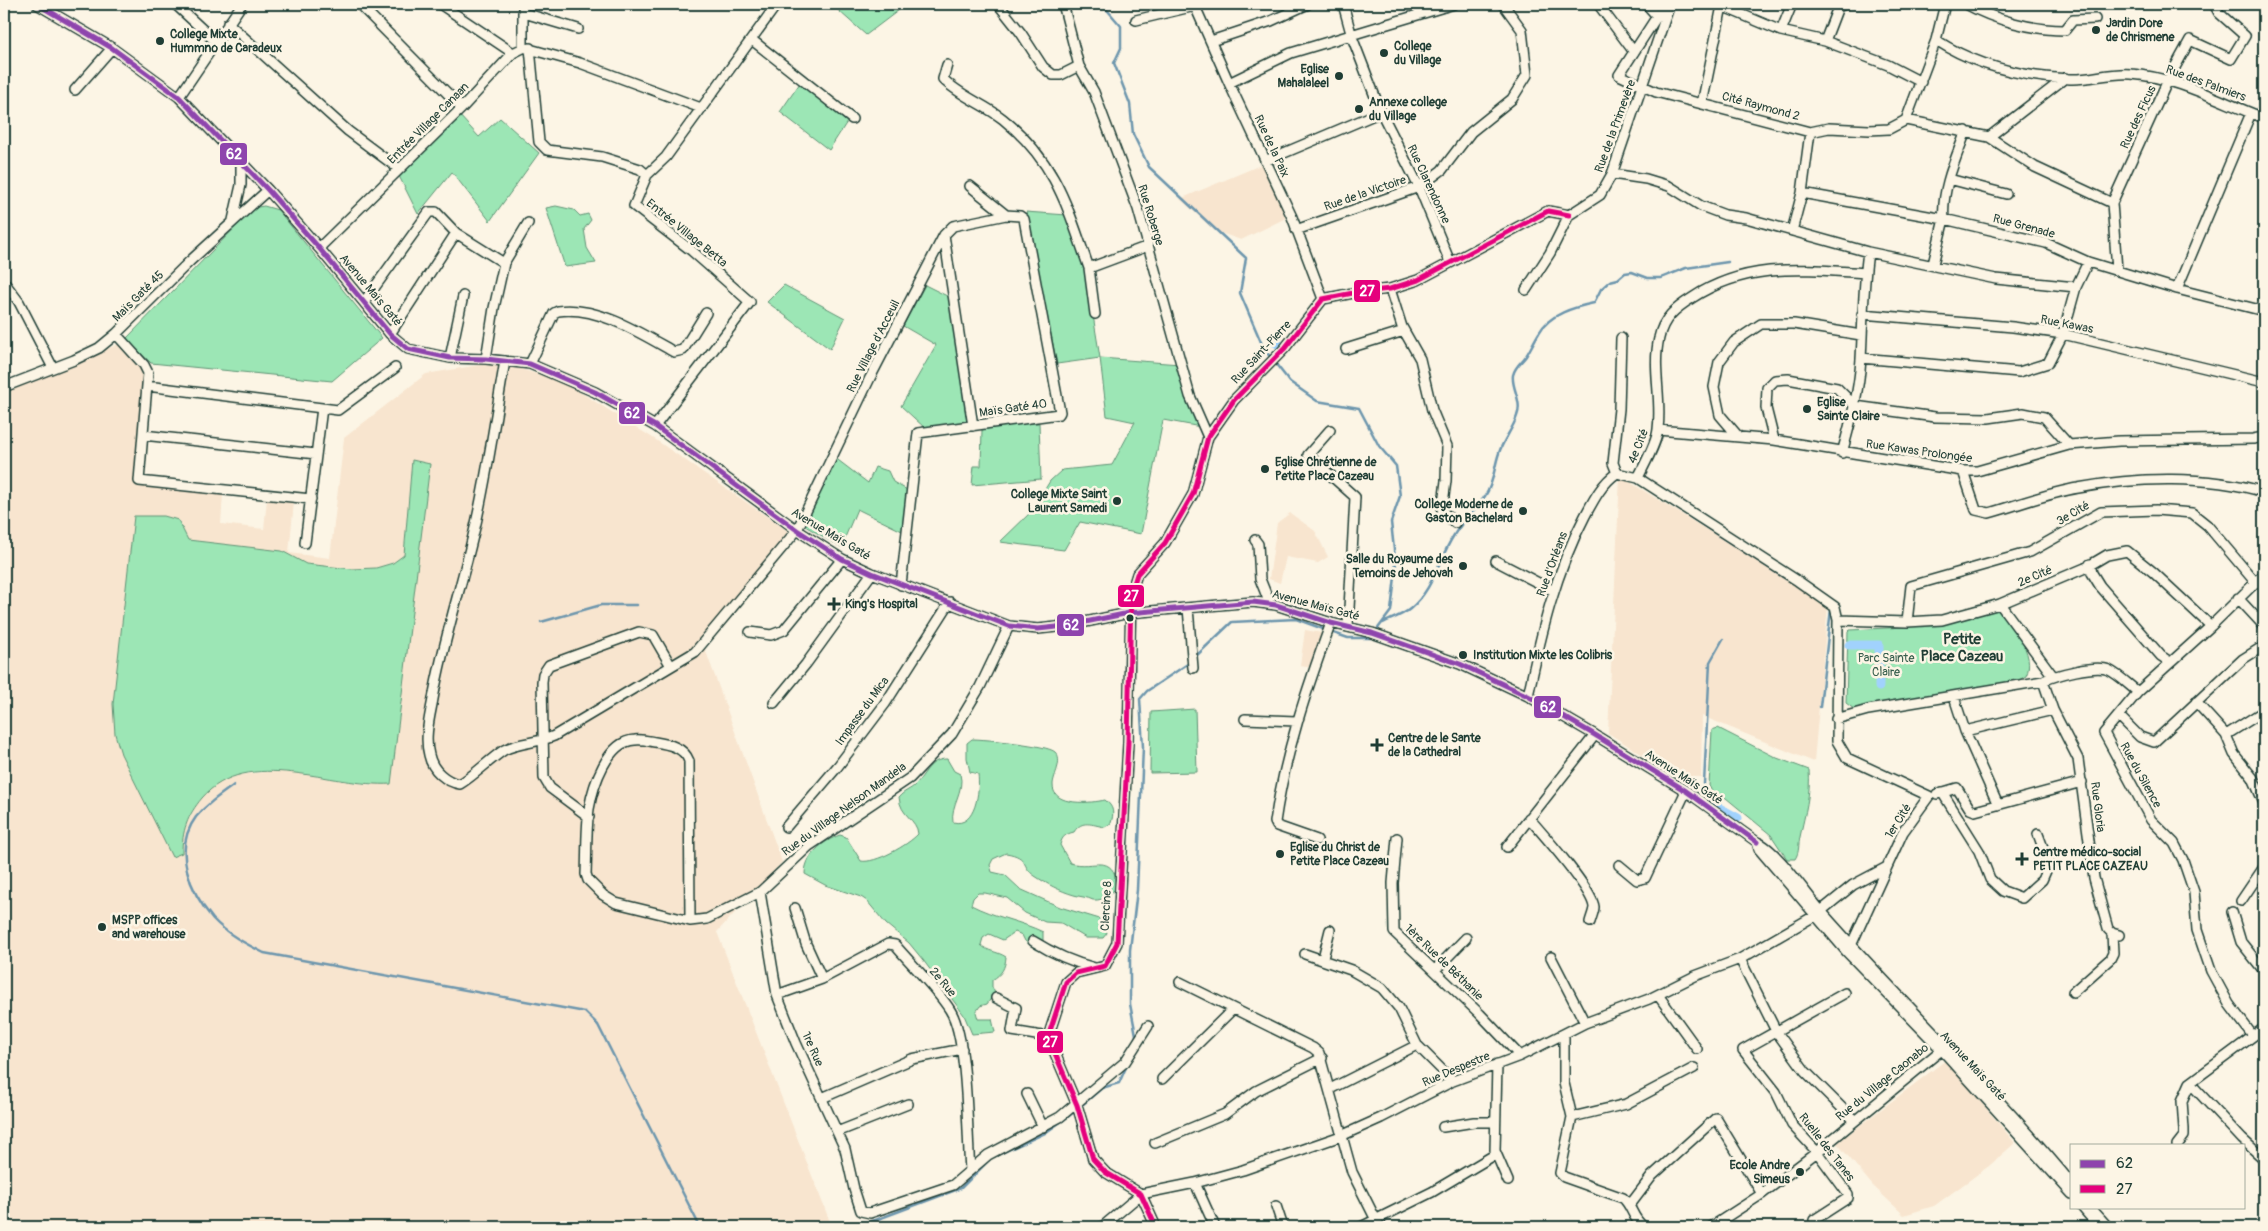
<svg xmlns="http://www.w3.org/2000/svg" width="2268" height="1231" font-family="Pangolin,sans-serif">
<rect width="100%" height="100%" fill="#fcf5e5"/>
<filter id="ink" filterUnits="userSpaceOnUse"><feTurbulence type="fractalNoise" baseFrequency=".02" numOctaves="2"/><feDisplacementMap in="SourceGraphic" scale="10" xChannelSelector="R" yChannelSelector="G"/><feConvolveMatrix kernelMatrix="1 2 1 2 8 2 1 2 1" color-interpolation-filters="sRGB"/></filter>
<g filter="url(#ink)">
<path fill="#f8e5cf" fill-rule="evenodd" d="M1263,164L1286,218L1241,240L1215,231L1180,199Z
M119,344L144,369L135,485L223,494L221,524L264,529L267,499L294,502L289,553L330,558L344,438L426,374L497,362L564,382L653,438L795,536L704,646L782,862L717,932L832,1227H4V393ZM412,461L429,464L371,785L290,772H265L238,775L213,785L197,804L182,832V853L134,516H164L178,520L188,540L253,549L294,559L306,564L352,569L376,568L393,563L404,555Z
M1620,476L1828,605L1814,762L1702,716L1701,777L1676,776L1608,733Z
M1290,513L1315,531L1328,557L1318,563L1286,557L1280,583L1269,579L1277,523Z
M1305,630L1322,633L1314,668L1300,666Z
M1946,1060L2015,1143L1989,1166L1934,1206L1904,1215L1873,1186L1837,1143Z"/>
<path fill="#9ce6b5" stroke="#5e9274" d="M831,4H907L866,35Z
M800,83L847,122L829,150L780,112Z
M459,115L479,137L500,118L539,153L490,221L452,172L418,214L399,176Z
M264,206L278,210L382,338L332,381L151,363L126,339L251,211L258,207Z
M556,206L574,210L580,216L588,214L591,220L584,229L587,248L596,263L565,267L546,208Z
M1026,212L1067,215L1086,272L1100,358L1180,364L1201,427L1163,420L1141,534L1080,522L1064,550L1000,542L1031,512L1050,481L1062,470L1112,465L1135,422L1107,416L1100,358L1057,364Z
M784,285L845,318L830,349L767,302Z
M925,285L951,298L967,423L926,429L901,406L936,345L903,326Z
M1039,423L1041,479L972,485L974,466H981L982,430L1012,424Z
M834,457L868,483L875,467L888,471L893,482L909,491L904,532L857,509L841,547L805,526Z
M412,460L430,464L391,784C332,788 248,745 202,798C187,816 182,831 182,853L172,857L121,754L115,734L113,704L134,516H164L178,520L188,540L282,551L306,564L352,569L376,568L393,563L404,555Z
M1996,609C2011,625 2037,653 2026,676L2019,680L1854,709L1846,703L1848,632L1850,630L1941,625Z
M1195,709L1197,772L1150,773L1151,712Z
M1718,728L1777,758L1809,770C1811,794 1805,813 1800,837C1798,845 1800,851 1795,859H1787L1771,835L1726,798L1713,793L1709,786L1712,730Z
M972,739C985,739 1048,745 1055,752C1064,761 1053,775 1053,785C1052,807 1092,803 1105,800C1114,807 1114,813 1111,823L1105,827C1092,825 1082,819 1074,832C1065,834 1062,837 1060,845L1070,863C1094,870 1112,851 1118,886C1110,894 1105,901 1093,900C1087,897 1081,897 1074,895C1060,891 1047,884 1035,876C1020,866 1030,857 1006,853L993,859L990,865L992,872L1005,875L1020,889L1060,907L1103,920L1107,933L1103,938H1086L1061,923L1045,922L1025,913L1007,898L985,893H978L973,898L971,905C994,917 1020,921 1043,932V946L1037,950L1025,941L1022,935L1015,932L1003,940L989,934L983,938L981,945C988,952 997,951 1006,957C1005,968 1002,974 992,980V987L995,993L987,1004L980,1006L976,1012L978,1019H992L995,1032L972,1034L964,1015L923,960L909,943L886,924L867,901L861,897L825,885L805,874C805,855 823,841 840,835L846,837L861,861C875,864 908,845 918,834C917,819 900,816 899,797C904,791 910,790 915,785C926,774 929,759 947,759L954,771L960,774C965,791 950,805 953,822C976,828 980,790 978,774L970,772L967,758V743Z"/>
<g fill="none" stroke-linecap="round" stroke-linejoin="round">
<path stroke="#6d96ad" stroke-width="2.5" d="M1102,4L1121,26V48L1114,63L1130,104L1133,134L1149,167L1246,258L1240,293L1264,349L1290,382L1317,401L1359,408L1379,446L1396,466L1400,496L1391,522L1396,568L1391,611L1376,631
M1690,517L1786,579
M541,622L601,605H637
M1383,623C1391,619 1403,615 1410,609C1434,589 1438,560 1454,535C1462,521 1476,510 1485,496C1494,483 1494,467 1499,453C1503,440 1513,429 1517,416C1523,401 1511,388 1513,375C1515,366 1522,362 1526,356C1531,348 1534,341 1539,333C1549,314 1575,307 1594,303L1601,289L1610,281L1618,279L1625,273L1632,272L1648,278H1661L1686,268L1728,262
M1331,632L1348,638H1372L1373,636
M1195,657L1232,622L1296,619L1326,630
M1820,707L1831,609
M1704,784L1710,662L1723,639
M234,785C220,795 207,804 196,817C172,849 190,892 213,919C227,934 246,944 264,953L585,1012L598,1025L700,1227
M1134,1041L1136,1035L1130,1004V950L1137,890L1143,747L1140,699L1147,691L1189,663
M995,1156L1045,1133L1069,1116L1102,1088L1119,1083L1128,1063
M857,1227L961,1188L990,1159"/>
<path stroke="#a1d2fd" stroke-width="9" d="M1275,342L1282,347
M1849,645H1879V687
M1710,803L1738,818"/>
<g stroke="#1f3d34" stroke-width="12">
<path id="minor" d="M37,4L112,48L179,97L268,190L319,248L390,334L408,349L450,358L486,359L530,364L595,392L655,426L797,530L842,559L872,573L1009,626L1038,629L1066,626L1129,613L1253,602L1276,605L1331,623L1372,633L1460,664L1528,696L1595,735L1686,791L1757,842
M175,4L216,42
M359,4L462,108
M440,4L513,53
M998,4L1021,33L1043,67L1053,75H1061L1079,66
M1063,4L1079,66L1094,92L1138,209L1190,396L1208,437
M1194,4L1229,83L1292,217L1323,299
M1343,4L1352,37L1381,112L1419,187L1450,262
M1598,4L1634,52
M1646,4L1657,16
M1665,4L1619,75L1656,92L1810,132L1829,128L1869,130L1889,129L1906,120L1989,137L2035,167L2112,203L2117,270
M1717,4L1781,31L1825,41L1888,65L1921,82
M1966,4C1995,20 2032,30 2065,30L2073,20L2095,19
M524,13L578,29
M1136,20L1195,6
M228,23L348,131L399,169
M1781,31L1792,4
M752,40L852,119
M1936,40C1976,66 2023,77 2070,79C2090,80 2111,72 2131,74C2177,77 2221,102 2264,118
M1211,41L1271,21L1308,4
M1825,41L1838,7L1845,4
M526,48L580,63L701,108
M530,48L539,142L547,150L602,157L640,169L647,175
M947,65L943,79C960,96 984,104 1003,119C1056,162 1067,206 1089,268
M1229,83L1291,53L1454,4
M75,90L112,48
M179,97L242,4
M1702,104L1722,6
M1906,120L1936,40L1945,4
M1989,137L2065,78
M1265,161L1381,112
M1612,174L1646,179L1669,186L1701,206L1725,215L1746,218L1868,252L1996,279L2076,287
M1949,179L2006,194
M1802,193L1944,219L2046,243L2088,262L2177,289L2264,311
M2112,203L2168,80L2190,40L2231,59L2245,36L2219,13L2214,4
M233,220L241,185V162
M1296,230L1419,187L1442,170L1471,132L1512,99L1527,75L1522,30L1503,4
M1792,231L1802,193L1810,132
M944,235L973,426
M319,248L462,108L513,53L523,48V4
M1933,264L1944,219C1941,190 1956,158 1966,131
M4,282L19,302L53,368
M1390,289L1402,327L1420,359L1432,410L1447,446L1446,481L1442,511L1455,523
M2177,289L2251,113
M1526,290L1550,253L1569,215L1600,195L1612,174L1670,4
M364,302L429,212H436L456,233L504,263
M1095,314L1089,268L1148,246
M1862,314L2013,327L2063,334L2264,382
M116,334L144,365L148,373L139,481L311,499
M390,334L456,233
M1346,349L1404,331
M450,358L463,296
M1861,358L2019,372L2048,363L2063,334L2076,287L2088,262
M486,359L494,308L504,263L528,223
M505,361C496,412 489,464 478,514C465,576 444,636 433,699C430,716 424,737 429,755C432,770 446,782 460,784C476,774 489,760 504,750C519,742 538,743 554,736L695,652L797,530L870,378L944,235L953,226L1006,215
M530,364L554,313L558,311C597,305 642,334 674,352L683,350L706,313
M147,386L338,410L395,368
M4,387L74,360L99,348L116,334L190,261L268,190
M655,426L750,302L692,251L634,206L647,175L666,157L777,4
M1330,430L1308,455L1355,497L1348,627
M1658,430L1774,440L1963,471H1977L2069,445L2119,441L2253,439L2264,437
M143,435L316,454
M1737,435L1720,415L1714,387L1719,362L1734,342L1761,324H1794L1861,335
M1774,440L1766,408L1767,388L1775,380L1788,379L1837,388L1855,406L1935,417L1988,418L2023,413L2044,417L2069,445
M1842,453C1851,421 1859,391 1861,359C1863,323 1863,287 1868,252
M1963,471L1976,510L1989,513C2018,505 2048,493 2078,488C2136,477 2207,475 2264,492
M1617,473L1613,463L1619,409L1621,338
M1638,478C1644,465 1657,443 1658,429C1662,398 1652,368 1659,338C1663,318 1676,308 1692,298C1747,262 1803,269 1865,273
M1255,540L1258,544L1260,579L1270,604
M305,543L322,408
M1496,561L1554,591
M2090,564L2092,573L2100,586L2161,656L2170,662
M901,585L918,433L1059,414L1060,412L1024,219L1020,216L1006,215L970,186
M2238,598L2264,626
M2000,604L2053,676
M1188,608L1193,668
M1838,620L1907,622L1942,620L2000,604L2085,568L2107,555L2127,551L2153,572L2211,626
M1907,622L1911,586L2030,552L2101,512L2156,510L2192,513L2207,525L2256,583
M750,632L771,635L784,630L842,559
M2043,681L2053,710L2078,759L2094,878L2108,929L2112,933L2119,935
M1528,696C1541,634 1555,573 1585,516C1593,501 1602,483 1617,473L1638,478L1798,581L1835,607L1838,620L1837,741L1847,758L1929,796L1903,832L1849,950
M1954,697L1965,731L1998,805
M2196,702L2226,735L2234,754L2253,778L2264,803
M774,703L806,664L872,573
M2119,716L2140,737L2154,742L2243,659L2262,647L2264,642
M1245,719L1296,721
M1836,719L1868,710L2043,681C2056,675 2095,664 2109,670C2119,675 2129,685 2138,692
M1965,731L2053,710
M2226,735L2264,711
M1942,792L1979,851L1990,879L2003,891L2022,898L2042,880L2049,864L2038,834
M1937,794L1957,788L1970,809L1975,811L2082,782
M589,817L550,788L544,778L542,682L543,674L549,665L639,632L653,635L671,666
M1529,818C1542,833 1592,889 1594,907C1594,911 1591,918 1590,922
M786,827L838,766L885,704L950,602
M1397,838L1393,883L1394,932L1480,1014L1520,1056
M1317,840L1277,826L1275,822C1285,753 1307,688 1331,623
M1507,847L1595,735
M1619,865L1637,880L1645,878L1686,791
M760,892L777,995L796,1043L845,1149L854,1189L861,1211L870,1213L953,1185L988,1155L1060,1117L1125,1062L1148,1026
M2241,901L2264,867
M795,908L806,944L822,979
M2232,912L2241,942L2264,971
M690,921L689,761C684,747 668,744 655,742C649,741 642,739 635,740C607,741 593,786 589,809C586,830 587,853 586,874L588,880L603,895L616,903L690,921L707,919L760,892L809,846L910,778L952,734L980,687L1009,626
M1033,941C1052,953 1072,962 1095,968
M1305,954L1351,970L1382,988L1399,1008L1417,1045L1453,1081
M1551,957L1585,1023
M1323,958L1330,930
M1740,959L1776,1031L1805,1071L1854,1120
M1435,970L1466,938
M1180,982L1313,1048L1319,1053L1352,1172L1376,1220L1382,1227
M2073,992L2110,959L2113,953L2112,933
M777,995L822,979L888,944L895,945C912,965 937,989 950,1010C968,1038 967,1134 970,1170
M1658,995L1697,1049
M996,998L1016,1008L1012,1031L1048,1037
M1564,1035V1083L1572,1117L1560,1173L1564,1177L1623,1198C1633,1207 1632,1219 1644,1227
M2253,1036L2229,1004L2211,971L2197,930L2194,892L2183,860L2174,843L2151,820L2104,733L2138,692L2211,626L2264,574
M1497,1064L1495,1151L1508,1181
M1162,1079L1232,1010
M2190,1083L2242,1139L2264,1159
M1330,1089L1417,1045
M1027,1094L1043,1127
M822,1098L912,1059L962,1049
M1572,1117L1626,1104L1694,1068
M1443,1127L1474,1122H1495
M837,1132L908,1104
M1155,1143L1225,1114L1256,1091L1322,1058
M2177,1145L2184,1136V1129L2182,1101L2190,1083L2264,1028
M1195,1183L1215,1227
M2072,1184C1993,1088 1902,1004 1821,911C1806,894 1776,849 1757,842L1759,849L1847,952L1942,1050L2072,1194
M1630,1205L1652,1176L1716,1118L1762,1194
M1276,1206L1283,1227
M2082,1207L2099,1227
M2090,1207L2108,1227
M1814,1220L1848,1198V1194L1817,1152L1792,1125L1776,1092L1743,1050L1845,993
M1102,1227L1141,1194L1195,1183L1243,1170L1341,1136L1381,1118L1453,1081L1520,1056L1585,1023L1649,999L1695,976L1740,959L1816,915L1853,885L1887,867
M1156,1227L1141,1194L1105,1172L1093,1159L1077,1105L1048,1037L1066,982L1076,973L1105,966L1117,943L1128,743L1131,593L1137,574L1165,543L1193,494L1208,437L1234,400L1285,348L1323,299L1353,293L1390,289L1418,280L1548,211L1569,215
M1361,1227L1432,1192L1496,1154
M1711,1227L1762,1194L1817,1152L1945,1047"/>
</g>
<use href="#minor" stroke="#fcf5e5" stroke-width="9"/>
<g stroke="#fcf5e5" stroke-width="9">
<path id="bus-1" d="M37,4L112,48L179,97L268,190L319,248L390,334L408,349L450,358L486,359L530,364L595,392L655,426L797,530L842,559L872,573L1009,626L1038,629L1066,626L1129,613L1253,602L1276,605L1331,623L1372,633L1460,664L1528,696L1595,735L1686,791L1757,842"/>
</g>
<g stroke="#fcf5e5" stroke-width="9">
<path id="bus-2" d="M1156,1227L1141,1194L1105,1172L1093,1159L1077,1105L1048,1037L1066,982L1076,973L1105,966L1117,943L1128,743L1131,593L1137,574L1165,543L1193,494L1208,437L1234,400L1285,348L1323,299L1353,293L1390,289L1418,280L1548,211L1569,215"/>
</g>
<use href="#bus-1" stroke="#8e44ad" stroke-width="5"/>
<use href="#bus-2" stroke="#e5007d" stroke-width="5"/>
</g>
</g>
<g fill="#1f3d34" stroke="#fcf5e5" stroke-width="2">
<circle cx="2096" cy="30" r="5"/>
<circle cx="160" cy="41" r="5"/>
<circle cx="1384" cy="53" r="5"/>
<circle cx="1339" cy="76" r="5"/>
<circle cx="1359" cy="109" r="5"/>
<circle cx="1807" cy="409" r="5"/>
<circle cx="1265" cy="469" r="5"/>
<circle cx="1117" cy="501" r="5"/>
<circle cx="1523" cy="511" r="5"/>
<circle cx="1463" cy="566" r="5"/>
<path d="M831.5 596.5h5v5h5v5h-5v5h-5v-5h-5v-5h5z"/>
<circle cx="1130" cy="618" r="4.5"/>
<circle cx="1463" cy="655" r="5"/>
<path d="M1374.5 737.5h5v5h5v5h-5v5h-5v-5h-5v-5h5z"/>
<circle cx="1280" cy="854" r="5"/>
<path d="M2019.5 851.5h5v5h5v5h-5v5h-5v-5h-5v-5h5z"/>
<circle cx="102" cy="927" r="5"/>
<circle cx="1800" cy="1172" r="5"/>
</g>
<g text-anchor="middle" stroke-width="5" stroke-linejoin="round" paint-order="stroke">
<g font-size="12" font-weight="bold" fill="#1f3d34" stroke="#fcf5e5" text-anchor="start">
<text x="2106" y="27">Jardin Dore<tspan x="2106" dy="14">de Chrismene</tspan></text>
<text x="170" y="38">College Mixte<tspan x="170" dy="14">Hummno de Caradeux</tspan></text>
<text x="1394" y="50">College<tspan x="1394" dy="14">du Village</tspan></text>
<text x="1329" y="73" text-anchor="end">Eglise<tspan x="1329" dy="14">Mahalaleel</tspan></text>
<text x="1369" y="106">Annexe college<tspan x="1369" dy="14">du Village</tspan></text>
<text x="1817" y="406">Eglise<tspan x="1817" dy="14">Sainte Claire</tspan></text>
<text x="1275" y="466">Eglise Chrétienne de<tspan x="1275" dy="14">Petite Place Cazeau</tspan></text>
<text x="1107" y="498" text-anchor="end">College Mixte Saint<tspan x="1107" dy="14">Laurent Samedi</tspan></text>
<text x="1513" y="508" text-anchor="end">College Moderne de<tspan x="1513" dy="14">Gaston Bachelard</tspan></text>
<text x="1453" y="563" text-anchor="end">Salle du Royaume des<tspan x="1453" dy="14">Temoins de Jehovah</tspan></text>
<text x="845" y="608">King's Hospital</text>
<text x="1473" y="659">Institution Mixte les Colibris</text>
<text x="1388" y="742">Centre de le Sante<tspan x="1388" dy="14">de la Cathedral</tspan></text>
<text x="1290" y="851">Eglise du Christ de<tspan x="1290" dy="14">Petite Place Cazeau</tspan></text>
<text x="2033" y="856">Centre médico-social<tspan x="2033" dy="14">PETIT PLACE CAZEAU</tspan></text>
<text x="112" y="924">MSPP offices<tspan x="112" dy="14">and warehouse</tspan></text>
<text x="1790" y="1169" text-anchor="end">Ecole Andre<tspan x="1790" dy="14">Simeus</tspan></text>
</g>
<g font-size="12" fill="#1f3d34" stroke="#fcf5e5">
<text transform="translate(2206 83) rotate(20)" y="4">Rue des Palmiers</text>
<text transform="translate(1761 106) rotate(15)" y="4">Cité Raymond 2</text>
<text transform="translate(2138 117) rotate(-65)" y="4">Rue des Ficus</text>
<text transform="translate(428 123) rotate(-45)" y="4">Entrée Village Canaan</text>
<text transform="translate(1615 126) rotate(-70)" y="4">Rue de la Primevère</text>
<text transform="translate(1272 146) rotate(65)" y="4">Rue de la Paix</text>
<text transform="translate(1429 184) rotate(65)" y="4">Rue Clarendonne</text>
<text transform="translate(1365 193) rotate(-19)" y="4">Rue de la Victoire</text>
<text transform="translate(1151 215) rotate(73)" y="4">Rue Roberge</text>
<text transform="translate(2024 226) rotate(15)" y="4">Rue Grenade</text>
<text transform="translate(687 233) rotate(39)" y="4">Entrée Village Betta</text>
<text transform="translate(371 290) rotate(50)" y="4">Avenue Maïs Gaté</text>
<text transform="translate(138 296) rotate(-45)" y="4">Maïs Gaté 45</text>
<text transform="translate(2067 324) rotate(11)" y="4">Rue Kawas</text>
<text transform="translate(873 346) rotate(-63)" y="4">Rue Village d'Acceuil</text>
<text transform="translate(1261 352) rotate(-47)" y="4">Rue Saint-Pierre</text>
<text transform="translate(1013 408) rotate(-8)" y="4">Maïs Gaté 40</text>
<text transform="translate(1638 446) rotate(-68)" y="4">4e Cité</text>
<text transform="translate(1919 451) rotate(8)" y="4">Rue Kawas Prolongée</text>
<text transform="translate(2073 513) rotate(-30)" y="4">3e Cité</text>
<text transform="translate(831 534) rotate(31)" y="4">Avenue Maïs Gaté</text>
<text transform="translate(1552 564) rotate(-70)" y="4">Rue d'Orléans</text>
<text transform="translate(2035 576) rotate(-23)" y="4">2e Cité</text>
<text transform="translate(1316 605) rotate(15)" y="4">Avenue Maïs Gaté</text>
<text transform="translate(862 711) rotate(-54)" y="4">Impasse du Mica</text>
<text transform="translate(2141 775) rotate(61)" y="4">Rue du Silence</text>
<text transform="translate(1684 777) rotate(33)" y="4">Avenue Maïs Gaté</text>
<text transform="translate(2098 807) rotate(83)" y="4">Rue Gloria</text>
<text transform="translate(844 809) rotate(-36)" y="4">Rue du Village Nelson Mandela</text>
<text transform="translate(1898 821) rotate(-58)" y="4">1er Cité</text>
<text transform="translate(1106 906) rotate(-87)" y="4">Clercine 8</text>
<text transform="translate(1444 962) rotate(44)" y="4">1ère Rue de Béthanie</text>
<text transform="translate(943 982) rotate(50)" y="4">2e Rue</text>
<text transform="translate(813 1049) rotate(66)" y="4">1re Rue</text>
<text transform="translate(1973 1066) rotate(47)" y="4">Avenue Maïs Gaté</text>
<text transform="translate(1456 1069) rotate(-23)" y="4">Rue Despestre</text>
<text transform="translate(1882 1082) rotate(-39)" y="4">Rue du Village Caonabo</text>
<text transform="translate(1827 1147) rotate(52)" y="4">Ruelle des Tanes</text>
</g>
<g font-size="12" fill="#385f4e" stroke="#fcf5e5">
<text x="1886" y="662">Parc Sainte<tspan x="1886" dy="14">Claire</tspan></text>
</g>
<g font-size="15" font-weight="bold" fill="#1f3d34" stroke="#fcf5e5">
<text x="1962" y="644">Petite<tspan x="1962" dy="17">Place Cazeau</tspan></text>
</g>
</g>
<g stroke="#fcf5e5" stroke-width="2">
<rect x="219" y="142" width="29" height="24" rx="5" fill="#8e44ad"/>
<rect x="1353" y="279" width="28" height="24" rx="5" fill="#e5007d"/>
<rect x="618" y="401" width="28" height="24" rx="5" fill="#8e44ad"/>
<rect x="1117" y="584" width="28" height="24" rx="5" fill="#e5007d"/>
<rect x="1056" y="613" width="29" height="24" rx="5" fill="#8e44ad"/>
<rect x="1533" y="695" width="29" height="24" rx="5" fill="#8e44ad"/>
<rect x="1036" y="1030" width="28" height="24" rx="5" fill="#e5007d"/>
</g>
<g font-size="14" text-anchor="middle" font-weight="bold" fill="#fff">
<text x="234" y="159">62</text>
<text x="1367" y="296">27</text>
<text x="632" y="418">62</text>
<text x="1131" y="601">27</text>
<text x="1071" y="630">62</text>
<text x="1548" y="712">62</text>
<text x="1050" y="1047">27</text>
</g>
<rect width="2268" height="1231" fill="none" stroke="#fcf5e5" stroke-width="20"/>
<rect x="10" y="10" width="2248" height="1211" fill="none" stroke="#1f3d34" stroke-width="2" filter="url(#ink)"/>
<rect x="2070" y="1144" width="175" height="65" fill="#fcf5e5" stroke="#a4ab9e"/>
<rect x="2080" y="1160" width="25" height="8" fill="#8e44ad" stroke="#a4ab9e"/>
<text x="2116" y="1168" font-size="15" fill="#1f3d34">62</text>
<rect x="2080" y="1185" width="25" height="8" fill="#e5007d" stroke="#a4ab9e"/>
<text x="2116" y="1194" font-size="15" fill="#1f3d34">27</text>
</svg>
